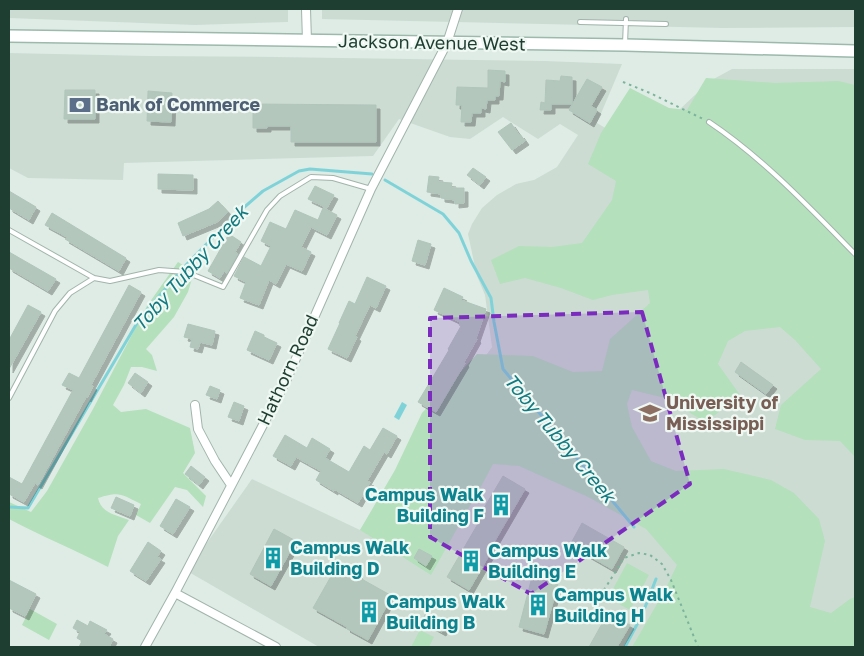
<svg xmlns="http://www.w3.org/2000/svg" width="864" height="656" font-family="'Golos Text',sans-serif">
<defs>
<filter id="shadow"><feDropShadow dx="4" dy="4" stdDeviation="0" flood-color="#0004"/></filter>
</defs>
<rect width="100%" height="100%" fill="#deece5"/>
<path fill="#ccdcd3" d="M9,9H288V22L195,25L9,18Z
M322,9H855V27L724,28L322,19Z
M9,53L149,56L275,57L545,61L622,64L597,123L655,158L680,109L710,81L732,69H855V647H319L187,571L252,479L360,530L492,347L485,295L477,276L468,234L472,224L482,208L497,195L516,184L534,180L557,167L578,135L560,124L538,139L503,117L470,139L450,137L399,119L373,156L124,163L123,180L28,178L9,168Z"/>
<path fill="#b4e0bc" d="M706,78L775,83L839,81L855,85V457L840,441L805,440L775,429L781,405L821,369L795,340L780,327L745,331L728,341L718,364L740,395L715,415L702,420L665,398L632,390L627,404L632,427L651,461L676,471L724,469L771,480L794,493L819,519L825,541L810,607L831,613L850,599L855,597V647H632L664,592L677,565L646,529L588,497L519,466L493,464L484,481L431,575L360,530L395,470L422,413L477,354L533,356L573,372L602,371L610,339L650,303L648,290L612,295L593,300L561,288L525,278L500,284L491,260L519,246L552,247L582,243L612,200L616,181L588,164L601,133L630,88L669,108L687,110Z
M178,262L194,272L188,292L174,317L146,349L152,355L157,371L142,367H131L124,385L113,405L121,412L146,409L190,428L195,453L183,473L206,496L203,507L187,490L175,487L150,523L136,515L141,504C121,494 120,491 98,498C101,513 116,515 129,520L118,536L108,567C75,550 41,536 9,519V502L31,512L47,491L93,409L147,306Z
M627,563L649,575L630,610L608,598Z
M30,609L57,624L49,640L22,625Z
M420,630L434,637L429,647H411Z"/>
<path fill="#7fd3d8" d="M402,402L407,405L399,420L394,417Z"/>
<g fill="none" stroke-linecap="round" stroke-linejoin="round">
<path stroke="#7fd3d8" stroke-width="3" d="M385,180L443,214L459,233L471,261L491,298L494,322L503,369L634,527
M9,507L28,508L140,318L187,264L233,217L263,191L299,171L310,169L372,174
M625,647L642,615L656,579"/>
</g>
<path fill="#b3c7bd" stroke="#b0c6bb" filter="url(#shadow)" d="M488,70L505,71V82L500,81L499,96H495V100H487L486,109L481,108V113H472L471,122H461L462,105H456L457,87L488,88Z
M561,76L572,77V104H551V110H540L541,102L545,103L546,80L560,81Z
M587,79L602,87L591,106L597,110L590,123L569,110Z
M65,90H95V119H64Z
M148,91L172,93L171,122L147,121Z
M253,104L376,105V142H291V126H267V128H253Z
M511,123L519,135L520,134L525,141L512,150L498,132Z
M473,168L486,177L480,185L467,175Z
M158,174L193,175V190L158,189Z
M429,176L439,177L438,182L452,183L451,188H464V203L455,204V200L441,198V194L427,192Z
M315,186L334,195L327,208L308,199Z
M9,191L36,207L29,220L9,208Z
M218,201L228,212L217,222L183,236L178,223L209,209Z
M323,208L337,215L327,235L311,227L301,247L311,252L302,271L286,264L276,284L269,280L259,305L240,298L246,282L234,276L244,257L261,266L271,246L261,241L270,222L286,229L295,210L318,220Z
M52,213L126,258L119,271L65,239L67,237L45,225Z
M229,234L241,242L235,252L238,254L227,273L224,271L220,278L208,271Z
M418,240L431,244L425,265L412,261Z
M9,252L56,279L48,291L9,268Z
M367,277L386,286L376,308L370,305L355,336L357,337L347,358L328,349L340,323H339L349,301L355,304Z
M129,285L141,292L91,385L93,386L87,398L86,397L38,485L35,483L24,502L9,494V477L22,484L73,390L62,385L69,373L79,378Z
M444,288L463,297L461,300L486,309L476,338L477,339L464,362L465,363L436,412L418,402L449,350L448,349L461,326L459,325L460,322L434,310Z
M28,305L41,312L9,369V340Z
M188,324L215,331L212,345L200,342L198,349L190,347L192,339L184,337Z
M255,331L264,335V337L277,343L269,360L247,350Z
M741,362L773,385L766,394L735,372Z
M135,373L148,382L141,393L128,383Z
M210,386L220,390L217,399L206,395Z
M234,402L244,406L239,421L228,417Z
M383,428L397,436L387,454L384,452L367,481L370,482L358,503L334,489V491L316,480L321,471L296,457L291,466L273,456L285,435L307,448L312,438L330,449L325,458L349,472L364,446L370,450Z
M191,466L205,477L199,485L185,474Z
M503,476L525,489L493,544L495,545L469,590L447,577L479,522L477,520Z
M116,497L134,505L130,516L111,508Z
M176,499L190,507L173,534L160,526Z
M582,523L624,547L612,569L570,545Z
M274,529L296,541L271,586L250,574Z
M148,542L161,551L157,557L161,559L146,581L130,571Z
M419,549L432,556L426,566L414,558Z
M338,564L359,575L358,577L392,596L368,640L346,628L347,627L313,608Z
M532,577L558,584L544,634L519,627Z
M9,580L36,594L25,616L9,608Z
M426,613L446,624L442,632L422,621Z
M608,613L630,625L617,647H589Z
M77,620L88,626L90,621L107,630L104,634L113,639L109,647H79L82,641L77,638L80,632L73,628Z"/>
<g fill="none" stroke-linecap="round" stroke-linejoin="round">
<g stroke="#a1b4ac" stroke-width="6">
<path id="service" d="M580,22L666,24
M625,44L626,19
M709,122C763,158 810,208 855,254
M9,230L94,278L110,281L159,270L186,272L223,287L267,210L280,196L311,177L333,178L371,189
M9,398L55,311L70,293L94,278"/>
</g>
<g stroke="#a1b4ac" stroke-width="10">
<path id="minor" d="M306,9L307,41
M195,405L198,429L215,461L231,485
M175,593L276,647
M145,647L175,593L286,381L371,189L447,43L458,9"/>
</g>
<g stroke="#9cb9ac" stroke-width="14">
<path id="secondary" d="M9,36L625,45L855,51"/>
</g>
<path stroke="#7bb39c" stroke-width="2" stroke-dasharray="2.5 4" stroke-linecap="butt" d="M623,82L650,93L703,119
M604,590L624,558L639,553L650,555L662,564L671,580L698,647"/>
<use href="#service" stroke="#fff" stroke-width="4"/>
<use href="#minor" stroke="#fff" stroke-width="8"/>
<use href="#secondary" stroke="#fff" stroke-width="11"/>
</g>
<path fill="#7b2cbf" fill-opacity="0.2" stroke="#7b2cbf" stroke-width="4" stroke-dasharray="10 6" stroke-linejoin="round" d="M642,312L690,484L531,594L430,537V318Z"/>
<defs>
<g id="bank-bare" transform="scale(1.725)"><path d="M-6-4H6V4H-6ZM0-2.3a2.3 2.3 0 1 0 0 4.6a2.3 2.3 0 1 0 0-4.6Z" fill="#5c6f8a" stroke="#eff8f3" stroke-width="2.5" paint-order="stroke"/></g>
<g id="university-bare" transform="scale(1.725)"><path d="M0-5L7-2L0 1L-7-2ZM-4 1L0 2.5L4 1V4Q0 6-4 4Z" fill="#8d6e63" stroke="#eff8f3" stroke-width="2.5" paint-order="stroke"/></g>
<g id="building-bare" transform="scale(1.725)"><path d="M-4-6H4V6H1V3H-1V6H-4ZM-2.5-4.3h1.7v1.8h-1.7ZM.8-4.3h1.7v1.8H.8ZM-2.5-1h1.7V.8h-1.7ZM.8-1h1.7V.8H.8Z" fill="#0f9aa8" stroke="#eff8f3" stroke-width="2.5" paint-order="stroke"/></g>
</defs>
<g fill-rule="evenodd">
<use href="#bank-bare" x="80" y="105"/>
<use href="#university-bare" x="650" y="413"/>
<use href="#building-bare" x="501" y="505"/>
<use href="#building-bare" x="273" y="558"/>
<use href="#building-bare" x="471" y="561"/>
<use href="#building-bare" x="538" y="605"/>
<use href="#building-bare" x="369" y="612"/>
</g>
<g text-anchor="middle" stroke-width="4.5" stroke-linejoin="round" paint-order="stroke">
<g font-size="18" fill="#1e3e32" stroke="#eff8f3">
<text transform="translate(432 43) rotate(1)" y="6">Jackson Avenue West</text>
<text transform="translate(288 370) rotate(-65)" y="6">Hathorn Road</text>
</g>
<g font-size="18" font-weight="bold" fill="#4e5e75" stroke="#eff8f3" text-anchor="start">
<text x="96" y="111">Bank of Commerce</text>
</g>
<g font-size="18" font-weight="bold" fill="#785e54" stroke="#eff8f3" text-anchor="start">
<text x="666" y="409">University of<tspan x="666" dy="21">Mississippi</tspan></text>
</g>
<g font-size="18" font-weight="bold" fill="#0d838f" stroke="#eff8f3" text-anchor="start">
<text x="484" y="501" text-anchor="end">Campus Walk<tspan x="484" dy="21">Building F</tspan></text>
<text x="290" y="554">Campus Walk<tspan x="290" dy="21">Building D</tspan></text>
<text x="488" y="557">Campus Walk<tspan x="488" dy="21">Building E</tspan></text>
<text x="554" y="601">Campus Walk<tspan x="554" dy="21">Building H</tspan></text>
<text x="386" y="608">Campus Walk<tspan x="386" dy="21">Building B</tspan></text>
</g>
<g font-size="19" font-style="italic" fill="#117980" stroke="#eff8f3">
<text transform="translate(190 268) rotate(-48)" y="7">Toby Tubby Creek</text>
<text transform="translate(560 438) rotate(50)" y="7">Toby Tubby Creek</text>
</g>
</g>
<rect width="864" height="656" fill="none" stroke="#1e3e32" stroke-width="20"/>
</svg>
